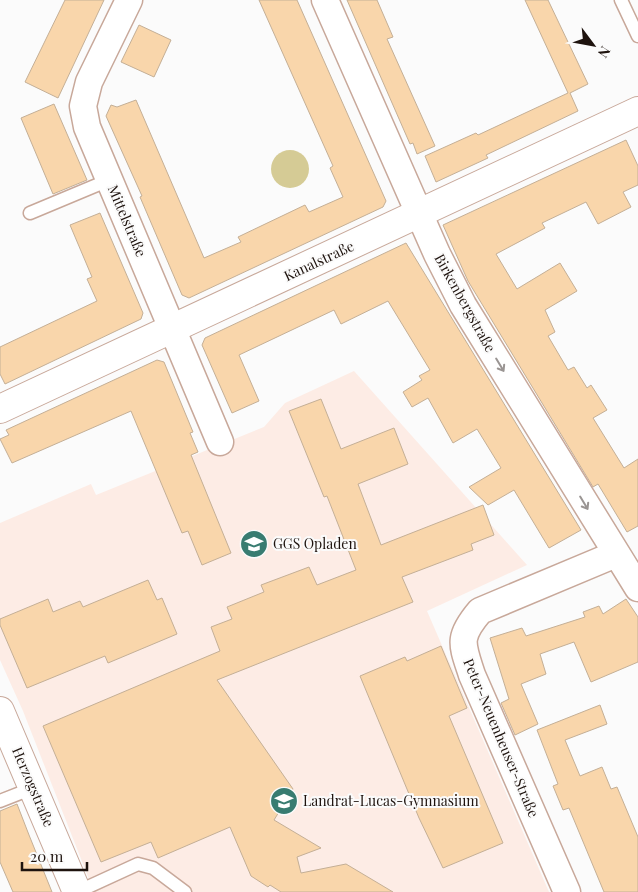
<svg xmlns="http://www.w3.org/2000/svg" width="638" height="892" font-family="'Playfair Display',serif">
<rect width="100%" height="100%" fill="#fbfbfb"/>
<path fill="#fdece5" d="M354,371L527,565L427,611L549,892H94L23,711L0,660V523L91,484L96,495L264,427L285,403Z"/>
<path fill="#d5cb95" d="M271 169a19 19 0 1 1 38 0a19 19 0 1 1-38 0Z"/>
<path fill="#f9d6ab" stroke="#c4af96" d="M65,0H104L58,98L25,82Z
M259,0H297L386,201L383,207L189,298L182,295L140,197L142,196L106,116L111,105L117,107L136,100L204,258L241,242L238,237L305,205L309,212L343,197L330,168L333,166Z
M347,0H377L393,37L387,39L435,146L417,154L413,143L410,144Z
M525,0H548L588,84L570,93L578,111L486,155L488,158L436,182L425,156L476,133L478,135L568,93Z
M139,25L171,40L154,77L121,62Z
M54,104L87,180L53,194L21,118Z
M626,140L638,166V185L623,192L631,207L598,224L586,202L542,223L545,228L496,254L517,289L560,263L577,291L545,310L555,332L548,336L568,370L574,367L587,388L591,385L607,410L593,418L624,468L638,459V526L627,532L598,484L593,487L468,281L443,225Z
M100,213L143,313L141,319L5,384L0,374V347L97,301L87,279L92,277L70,225Z
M406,243L581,530L549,548L514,490L488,505L469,487L501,468L477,429L453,443L428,398L412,407L403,392L422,380L419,376L430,370L388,301L341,324L334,310L239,355L259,401L232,413L202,345L205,338Z
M157,360L164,362L193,432L190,433L198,452L191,455L231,553L202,565L188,531L182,533L131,411L12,463L0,439L9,435L6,430Z
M321,399L341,449L394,428L408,464L358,484L381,545L483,505L494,535L471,544L473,550L402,577L413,602L217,680L293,789L274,820L321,848L297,857L301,873L346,864L393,892H281L270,885L268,887L251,876L230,827L158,858L151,842L101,862L43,726L220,651L211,627L232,619L227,607L264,592L261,585L309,567L317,585L356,570L327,496L324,497L289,411Z
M148,580L157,600L162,598L177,634L108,663L105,656L27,688L0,625V619L48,599L53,612L80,601L83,607Z
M626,599L638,617V662L591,682L574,642L540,654L546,674L521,684L538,724L515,735L501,703L509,699L490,638L522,628L526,636L585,617L583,612L599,606L603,614Z
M441,646L467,708L449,716L503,843L443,868L419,818L360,676L405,657L407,661Z
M600,705L607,724L565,740L580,776L602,767L611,789L617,787L638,837V892H604L569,808L563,810L553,786L558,784L537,730Z
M17,804L29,835L52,892H13L0,862V811Z"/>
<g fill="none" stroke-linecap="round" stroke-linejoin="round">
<g stroke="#c8a89a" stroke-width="15">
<path id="service" d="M621,0L638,36
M30,213L109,180
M0,801L33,788
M77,892L138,864L153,868L185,892"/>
</g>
<g stroke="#c8a89a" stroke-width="29">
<path id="minor" d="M129,0L89,82L83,106L87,127L220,442
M325,0L437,254L463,305L638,588
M567,892L472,675C462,644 457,638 480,611L616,554"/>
</g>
<g stroke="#c8a89a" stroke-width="30">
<path id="tertiary" d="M0,409L638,111
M0,711L77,892"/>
</g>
<use href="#service" stroke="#fff" stroke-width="12"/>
<use href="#minor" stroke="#fff" stroke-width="26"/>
<use href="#tertiary" stroke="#fff" stroke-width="28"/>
</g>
<defs><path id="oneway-shaft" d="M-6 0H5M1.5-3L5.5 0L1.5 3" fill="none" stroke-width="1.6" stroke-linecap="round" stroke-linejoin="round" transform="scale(1.25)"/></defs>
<g stroke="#9a9593">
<use href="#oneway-shaft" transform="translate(500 365) rotate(59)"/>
<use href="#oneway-shaft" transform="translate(584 503) rotate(59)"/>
</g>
<defs>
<g id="school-disc" transform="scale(1.4375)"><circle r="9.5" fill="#387c71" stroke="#fbfbfb"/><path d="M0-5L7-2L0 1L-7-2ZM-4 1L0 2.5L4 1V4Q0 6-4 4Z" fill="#fff"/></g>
</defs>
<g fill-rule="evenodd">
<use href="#school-disc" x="254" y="544"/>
<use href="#school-disc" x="284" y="801"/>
</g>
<g text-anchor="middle" stroke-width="4" stroke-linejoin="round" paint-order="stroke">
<g font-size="14" fill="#1e130e" stroke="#fbfbfb">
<text transform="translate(127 221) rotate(67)" y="5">Mittelstraße</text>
<text transform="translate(319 261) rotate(-25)" y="5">Kanalstraße</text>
<text transform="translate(465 303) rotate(61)" y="5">Birkenbergstraße</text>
<text transform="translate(501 738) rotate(67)" y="5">Peter-Neuenheuser-Straße</text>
<text transform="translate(33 787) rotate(67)" y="5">Herzogstraße</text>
</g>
<g font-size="14" fill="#1e130e" stroke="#fbfbfb" text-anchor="start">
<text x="273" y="549">GGS Opladen</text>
<text x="303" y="806">Landrat-Lucas-Gymnasium</text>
</g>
</g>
<g transform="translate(593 45) rotate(122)" stroke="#fbfbfb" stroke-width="4" paint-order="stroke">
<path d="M0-4L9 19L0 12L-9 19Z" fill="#1e130e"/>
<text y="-8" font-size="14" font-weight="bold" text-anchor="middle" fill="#1e130e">N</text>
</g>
<path d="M22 862v8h65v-8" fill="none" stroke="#1e130e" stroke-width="2.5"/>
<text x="30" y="862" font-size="15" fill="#1e130e" stroke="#fbfbfb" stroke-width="4" paint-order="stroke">20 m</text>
</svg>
